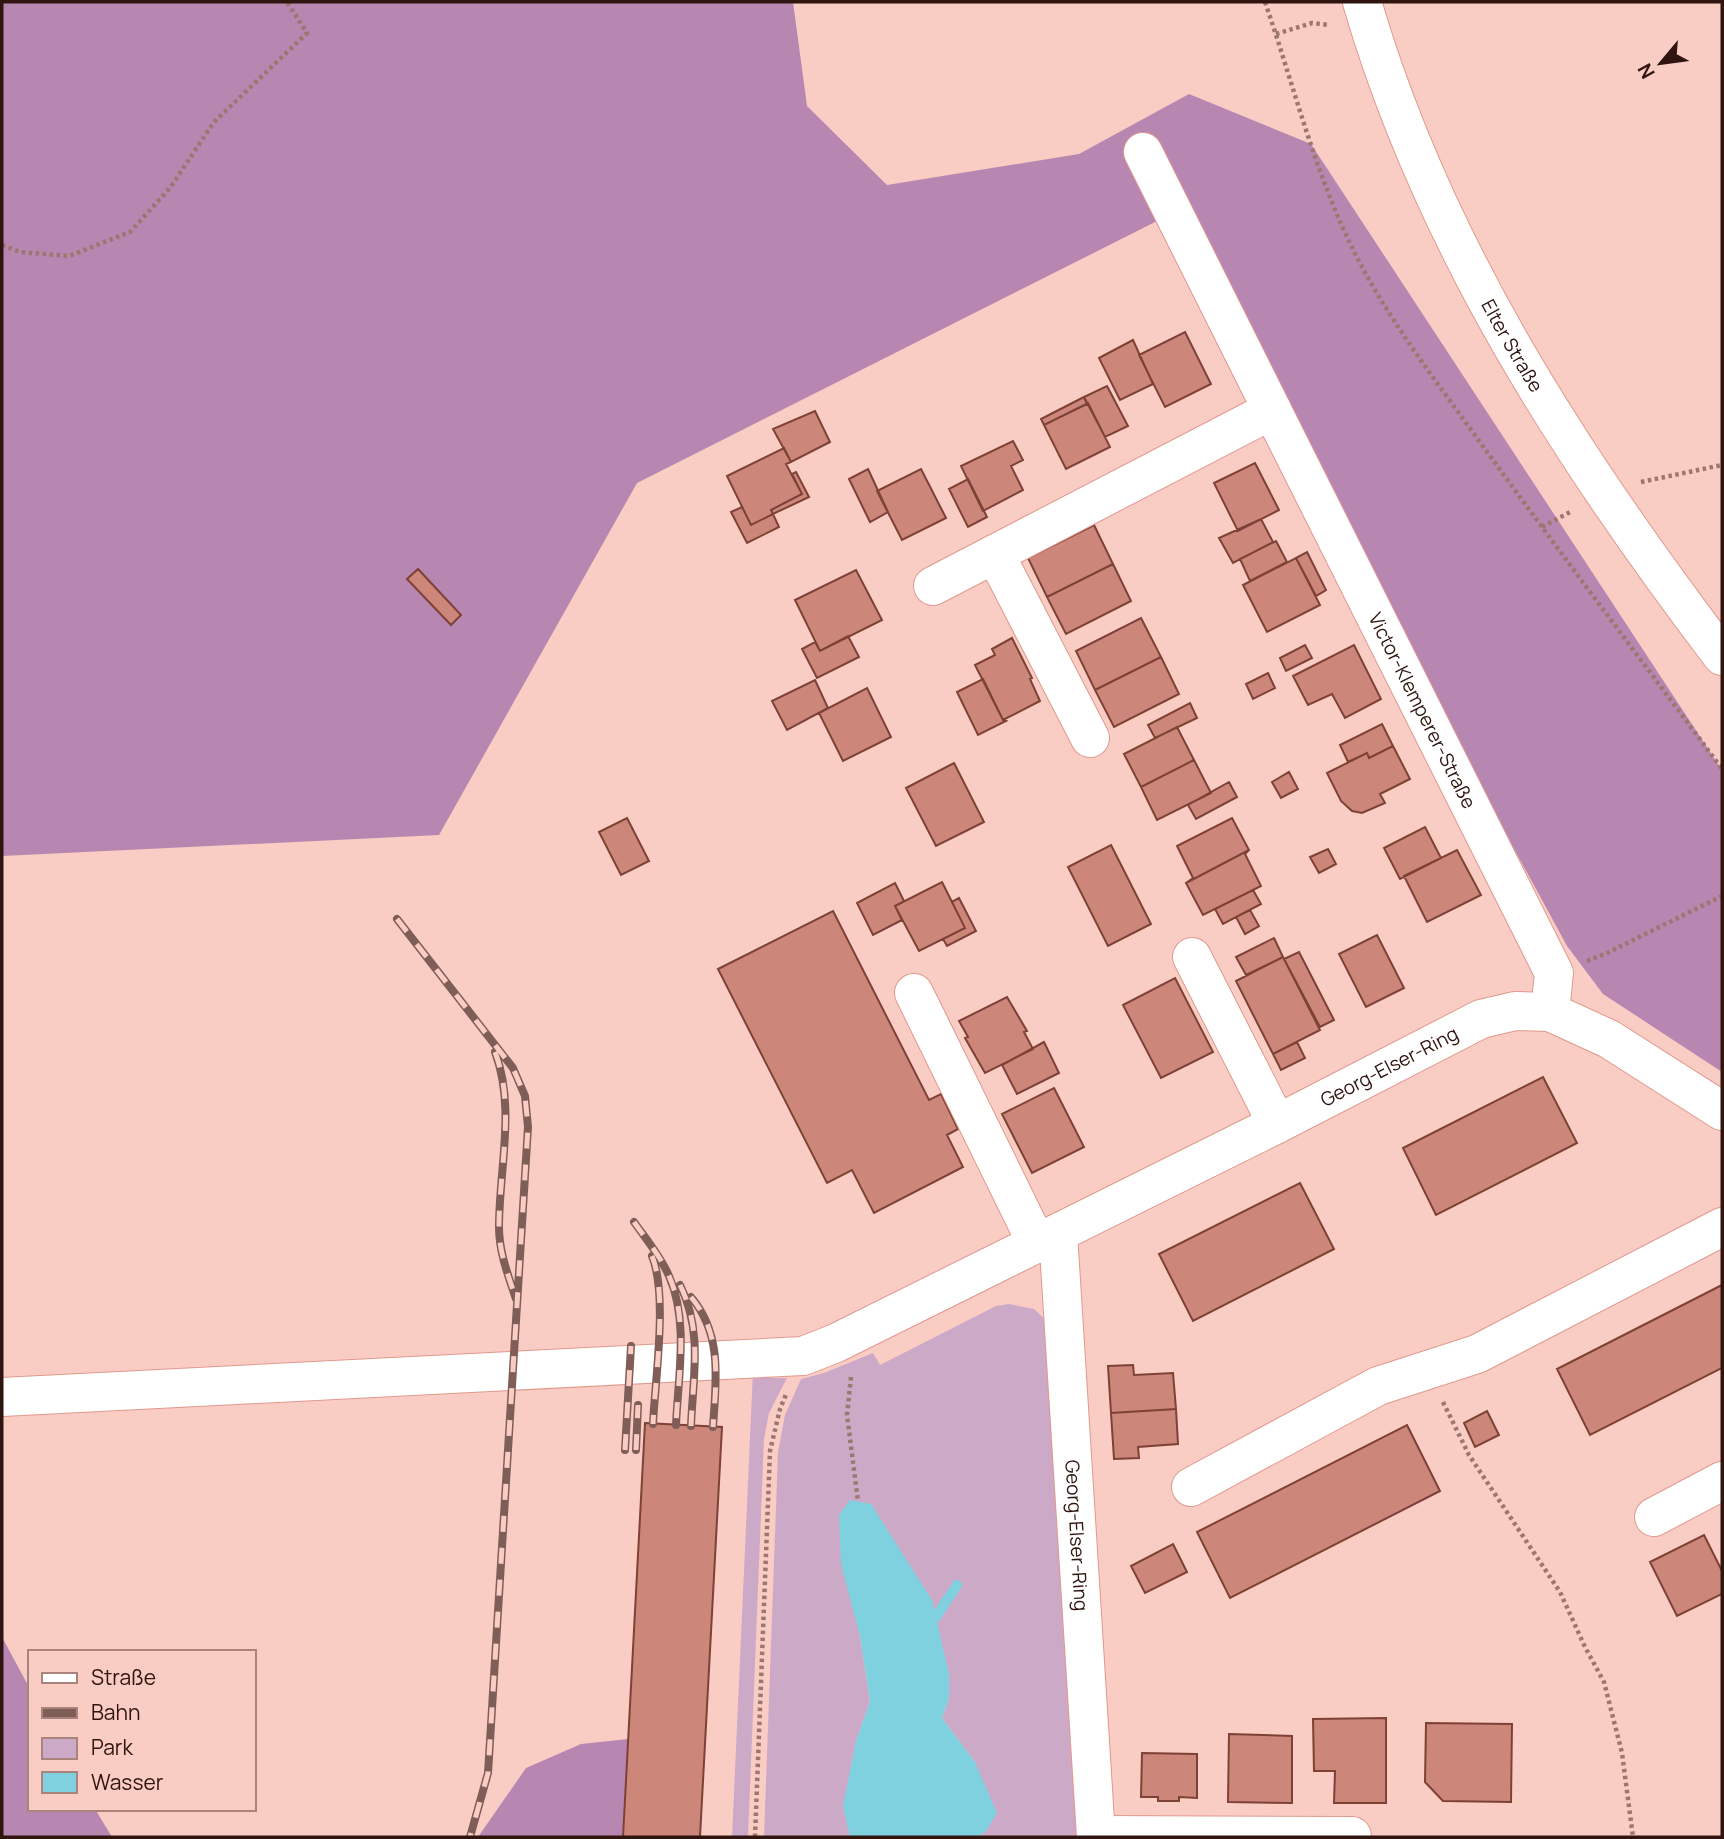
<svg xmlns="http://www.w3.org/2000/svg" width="1724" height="1839" font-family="Manrope,sans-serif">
<rect width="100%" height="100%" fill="#facdc4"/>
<path fill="#cda9c8" d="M1009,1304L1034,1309L1049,1323L1080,1837H978L986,1831L975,1762L942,1718L949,1699L860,1636L870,1701L856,1741L844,1806L850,1837H764L778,1452L785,1415L801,1379L824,1373L873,1353L880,1365L996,1306Z
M764,1369L770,1378H787L769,1413L764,1439L748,1837H732L753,1371Z"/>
<path fill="#b787b1" d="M2,2H793L807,106L887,185L1079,154L1189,94L1311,144L1722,770V1072L1603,994L1567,946L1169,215L637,483L439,835L2,856Z
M2,1637L30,1689V1809H95L112,1837H2Z
M628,1739L623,1837H478L526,1768L581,1744Z"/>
<path fill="#7fd1e0" d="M850,1500L871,1504L932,1600L949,1674V1699L942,1718L975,1762L997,1813L986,1831L978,1837H850L843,1806L856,1741L870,1701L860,1636L841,1564L839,1515Z"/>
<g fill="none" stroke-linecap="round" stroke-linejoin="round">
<path stroke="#7fd1e0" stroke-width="10" d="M936,1617L957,1585"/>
</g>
<path fill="#cc877a" stroke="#7e4136" stroke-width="2" d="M1185,332L1211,384L1165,407L1139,355Z
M1133,340L1153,384L1120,400L1099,358Z
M1107,386L1128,426L1105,437L1084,397Z
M1084,397L1087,404L1044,425L1041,419Z
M1088,403L1110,447L1066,469L1044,425Z
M815,411L830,442L791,462L773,429Z
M1013,441L1023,460L1011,466L1023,490L983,511L961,466Z
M784,448L791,462L786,464L802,494L771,510L773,514L751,525L727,476Z
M1255,463L1279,510L1238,531L1214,483Z
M868,469L888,512L870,522L849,479Z
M921,469L946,518L902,540L877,491Z
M796,472L809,497L773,514L771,510L802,494L792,474Z
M968,479L987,517L968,527L949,489Z
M742,507L751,525L773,514L779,527L747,543L731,512Z
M1261,519L1273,542L1233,563L1219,538Z
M1094,525L1113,564L1047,597L1028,558Z
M1276,541L1287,562L1250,581L1240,559Z
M1307,552L1326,590L1316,596L1296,558Z
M1296,558L1320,605L1267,632L1243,585Z
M1113,564L1131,601L1066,634L1047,597Z
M418,569L461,615L451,625L407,579Z
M856,570L882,620L820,651L795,600Z
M1141,618L1161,657L1095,690L1076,651Z
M848,636L859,657L817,678L802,649L815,642L820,651Z
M1012,638L1032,678L1030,679L1040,701L1003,720L975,665L995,655L992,649Z
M1305,645L1312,658L1286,671L1280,658Z
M1354,645L1381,699L1345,718L1332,694L1308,705L1293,676Z
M1161,657L1179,694L1114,727L1095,690Z
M1268,673L1275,688L1253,699L1246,684Z
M983,679L1003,720L1006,721L978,735L957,692Z
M815,680L828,708L787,730L772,701Z
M867,688L891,737L843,761L819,713Z
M1190,703L1197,718L1155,738L1148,725Z
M1382,724L1393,746L1369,758L1367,753L1348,762L1340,745Z
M1177,727L1194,760L1141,787L1124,754Z
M1393,746L1410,779L1380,794L1385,803L1362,813L1352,811L1341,801L1327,773L1367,753L1369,758Z
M1194,760L1211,793L1157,820L1141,787Z
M954,763L984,822L936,846L906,788Z
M1289,772L1298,789L1281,798L1272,782Z
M1229,782L1237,797L1196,819L1188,805Z
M627,818L649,861L621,875L599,832Z
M1232,818L1249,850L1186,883L1193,878L1177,846Z
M1425,827L1441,858L1400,879L1384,848Z
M1111,845L1151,924L1108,946L1068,867Z
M1328,849L1336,864L1319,873L1310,857Z
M1249,850L1245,854L1261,886L1203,915L1186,883Z
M1457,850L1481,895L1427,922L1404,876Z
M942,882L965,928L919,951L895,906Z
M895,883L904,901L895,906L902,920L873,935L857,903Z
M1253,890L1261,904L1223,924L1215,909Z
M959,898L976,931L947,946L943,939L965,928L952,902Z
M1250,910L1259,926L1245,934L1236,917Z
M833,911L929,1100L941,1094L958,1129L947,1135L963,1167L874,1213L852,1170L827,1183L718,969Z
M1377,935L1404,988L1366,1007L1339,954Z
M1274,938L1283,957L1246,975L1236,957Z
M1299,952L1334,1020L1320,1027L1284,959Z
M1283,957L1320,1030L1273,1054L1236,981Z
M1175,978L1213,1052L1161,1078L1123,1005Z
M1007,997L1027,1031L1024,1032L1033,1049L985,1073L965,1038L968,1037L959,1021Z
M1044,1042L1059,1073L1017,1094L1002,1065Z
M1297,1042L1305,1058L1281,1070L1273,1054Z
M1543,1077L1577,1143L1436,1215L1403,1148Z
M1054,1088L1084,1147L1032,1173L1002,1114Z
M1300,1183L1334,1249L1193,1321L1159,1254Z
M1722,1285V1368L1590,1435L1557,1369Z
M1133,1365L1134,1375L1173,1373L1176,1409L1111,1413L1108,1366Z
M1176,1409L1178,1444L1138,1447L1139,1458L1114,1459L1111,1413Z
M1487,1411L1499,1435L1475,1447L1464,1423Z
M645,1423L722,1427L700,1837H623Z
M1407,1425L1440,1491L1230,1598L1197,1532Z
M1704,1535L1722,1571V1594L1677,1616L1650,1562Z
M1173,1544L1187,1572L1145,1593L1131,1566Z
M1386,1718V1803H1334L1335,1771H1314L1313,1719Z
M1426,1723L1512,1724L1511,1802L1443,1801L1425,1782Z
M1229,1734L1292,1736V1803L1228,1802Z
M1142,1753L1197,1754V1798L1179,1797V1801H1158V1797H1141Z"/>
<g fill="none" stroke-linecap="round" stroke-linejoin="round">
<g stroke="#e0998c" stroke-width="40">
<g id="minor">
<path d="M1143,152L1272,410"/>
<path d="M995,554L1090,738"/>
<path id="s1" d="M933,586L1272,410L1554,973L1550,1012"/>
<path d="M1192,957L1277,1124"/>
<path d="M914,993L1037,1244"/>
<path id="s2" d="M1058,1233L1096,1837"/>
<path id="s3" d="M2,1397L803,1356L836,1343L1277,1124L1481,1019L1515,1011L1550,1012L1609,1039L1722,1111"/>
<path d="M1191,1487L1378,1386L1477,1354L1722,1227"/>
<path d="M1654,1517L1722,1481"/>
<path d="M1096,1835L1352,1836"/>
</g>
</g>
<g stroke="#e0998c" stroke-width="40">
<g id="major">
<path id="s4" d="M1362,2C1433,245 1570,456 1722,656"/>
</g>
</g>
<path stroke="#9c7770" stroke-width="4.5" stroke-dasharray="3.5 3.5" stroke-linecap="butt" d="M1265,2C1292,80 1312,162 1347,237C1382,312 1434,378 1482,445C1561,554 1642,661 1722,769
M1276,34L1312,23L1330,25
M2,245L20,252L69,256L130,232L170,188L214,122L307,33L287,2
M1641,482L1722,465
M1542,527L1572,511
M1587,961L1607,953L1722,896
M851,1377L847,1415L858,1501
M1443,1402L1469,1455L1560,1592L1585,1647L1604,1682L1622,1753L1633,1837
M755,1837L770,1451L780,1409L787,1392"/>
<use href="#minor" stroke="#fff" stroke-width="38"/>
<use href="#major" stroke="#fff" stroke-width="38"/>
<g stroke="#805e58" stroke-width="8">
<path id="rail" d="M397,919L513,1068L525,1096L528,1127L488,1773L470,1837
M495,1052C516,1107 499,1169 499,1227C499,1252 508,1275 516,1299
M634,1222C646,1239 661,1257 669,1276C689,1321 678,1377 676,1425
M652,1256C668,1295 655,1380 653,1424
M680,1285C703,1331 693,1376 691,1426
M691,1297C723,1335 716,1381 713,1427
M625,1450L631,1346
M636,1450L638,1405"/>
</g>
<use href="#rail" stroke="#facdc4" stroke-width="5" stroke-dasharray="16" stroke-linecap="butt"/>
</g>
<g text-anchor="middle" stroke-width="5" stroke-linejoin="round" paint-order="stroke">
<g font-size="19" fill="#2f1410" stroke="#facdc4">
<text dy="7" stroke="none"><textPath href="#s4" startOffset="376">Elter Straße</textPath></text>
<text dy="7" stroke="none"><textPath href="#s1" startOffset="718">Victor-Klemperer-Straße</textPath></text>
<text dy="7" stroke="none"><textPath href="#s3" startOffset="1456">Georg-Elser-Ring</textPath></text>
<text dy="7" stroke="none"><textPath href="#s2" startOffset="303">Georg-Elser-Ring</textPath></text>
</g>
</g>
<rect width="1724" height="1839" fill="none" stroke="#2f1410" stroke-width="7"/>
<rect x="28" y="1650" width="228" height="161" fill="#facdc4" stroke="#a9837c" stroke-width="2"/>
<rect x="42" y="1673" width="35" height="10" fill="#ffffff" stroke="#a9837c" stroke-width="2"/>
<text x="91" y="1685" font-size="21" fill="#2f1410">Straße</text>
<rect x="42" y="1708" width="35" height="10" fill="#805e58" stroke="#a9837c" stroke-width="2"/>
<text x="91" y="1720" font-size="21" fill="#2f1410">Bahn</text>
<rect x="42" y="1738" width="35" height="21" fill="#cda9c8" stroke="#a9837c" stroke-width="2"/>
<text x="91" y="1755" font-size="21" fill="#2f1410">Park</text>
<rect x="42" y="1772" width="35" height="21" fill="#7fd1e0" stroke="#a9837c" stroke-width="2"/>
<text x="91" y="1790" font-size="21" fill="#2f1410">Wasser</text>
<g transform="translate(1661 63) rotate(241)" stroke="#facdc4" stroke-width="5" paint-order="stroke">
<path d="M0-5L12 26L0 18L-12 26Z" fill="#2f1410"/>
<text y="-10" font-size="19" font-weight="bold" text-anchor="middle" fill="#2f1410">N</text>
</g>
</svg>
